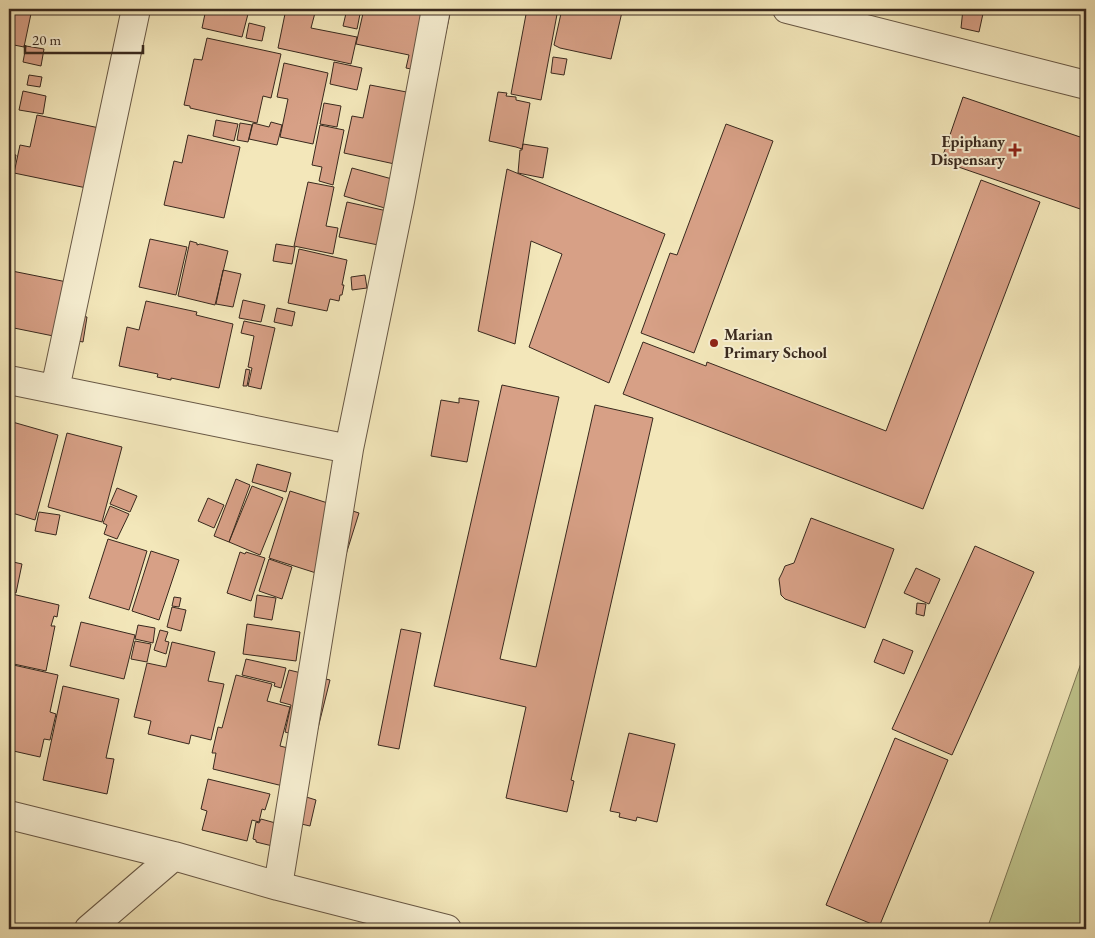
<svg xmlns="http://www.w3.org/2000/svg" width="1095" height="938" font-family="'EB Garamond',serif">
<rect width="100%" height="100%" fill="#f3e7ba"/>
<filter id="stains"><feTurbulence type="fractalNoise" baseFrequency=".004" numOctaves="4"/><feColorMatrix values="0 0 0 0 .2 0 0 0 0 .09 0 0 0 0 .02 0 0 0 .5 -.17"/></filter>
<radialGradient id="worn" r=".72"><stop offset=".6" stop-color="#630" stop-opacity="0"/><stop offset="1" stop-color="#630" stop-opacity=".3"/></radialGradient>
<path fill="#bfc48c" stroke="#7c7655" d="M1086,649V929H987Z"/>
<path fill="#d7a086" stroke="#39291e" d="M9,9H32L24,47L9,44Z
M206,9H227L248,14L242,37L202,28Z
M286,9H316L311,28L357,37L351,64L278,48Z
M347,9H361L357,29L343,26Z
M364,9H451L440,59L422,71L406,68L409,55L356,44Z
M527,9H558L541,100L511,94Z
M562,9H605L622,12L611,59L560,48L554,45Z
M963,9H984L979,32L961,28Z
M249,23L265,27L262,41L246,38Z
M207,38L281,54L271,98L263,96L257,123L190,108V106L184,105L194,59L202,60Z
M26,46L44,49L41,66L23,62Z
M553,57L567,59L564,75L551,73Z
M334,62L362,68L357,90L330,84Z
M284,63L328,73L313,144L280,137L288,99L277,97Z
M29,75L42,77L40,87L27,85Z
M370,85L417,94L413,168L344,153L352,116L363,118Z
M23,91L46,96L43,114L19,110Z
M498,92L507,93L506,96L516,97V100L530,103L522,149L516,147L489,141Z
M963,97L1086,139V211L941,161Z
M324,103L341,106L337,127L320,124Z
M37,115L109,130L106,192L14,173L20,145L30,147Z
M216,120L238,124L234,141L213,136Z
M271,122L282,125L277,145L249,139L253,123L269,127Z
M240,123L252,125L248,142L237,140Z
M726,124L773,141L694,353L641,333L670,253L677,255Z
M320,125L344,130L333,185L319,181L322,167L312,165Z
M188,135L240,147L224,218L164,205L174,161L182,163Z
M523,144L548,148L543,178L518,173L520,150H522Z
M9,154L16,155L13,172L9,171Z
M352,168L414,185L405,214L344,196Z
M507,169L665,234L609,383L529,347L562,254L531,241L515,344L478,331Z
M981,180L1040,202L923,509L623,394L643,342L706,366L707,362L886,431Z
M308,182L334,187L326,226L338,228L333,254L294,246Z
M347,202L396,213L388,247L339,237Z
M150,239L187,247L176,295L139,287Z
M190,241L197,243V245L200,244L228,251L215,305L178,296Z
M276,244L295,247L292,264L273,261Z
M299,249L347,260L342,285H344L342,295H340L339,301L330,299L327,311L288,303Z
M223,270L241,274L233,307L216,304Z
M12,271L77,284L71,314L87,317L83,342L9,327V286Z
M365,275L367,288L352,290L351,277Z
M243,300L265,305L261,322L239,318Z
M146,301L197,312L196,315L233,324L219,388L171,378V380L157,377L158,374L119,366L127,327L139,330Z
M277,308L295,312L292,326L274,322Z
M244,321L275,328L261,389L248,386L252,368L248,367L254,336L241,333Z
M246,369L250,370L247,386H243Z
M502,385L559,397L500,659L536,667L595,405L653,418L571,780L574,781L567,812L506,798L526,707L434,686Z
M459,398L479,401L467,462L431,456L441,400L459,403Z
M9,421L58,435L35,520L9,512Z
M67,433L122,447L102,522L48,507Z
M257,464L291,473L286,492L252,482Z
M236,479L250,485L229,542L214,536Z
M252,486L283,498L260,555L229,542Z
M117,488L137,496L130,512L110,504Z
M290,491L359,513L338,580L269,558Z
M208,498L224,505L214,528L198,521Z
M110,506L129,514L117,539L104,534L107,525L103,523Z
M39,512L60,515L56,535L35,531Z
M811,518L894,549L865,628L785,599L781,595L779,579L782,573L785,566L794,563Z
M108,539L147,551L129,610L89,598Z
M975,546L1034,572L952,755L892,729Z
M151,551L179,560L159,620L132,611Z
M240,552L245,554L246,552L265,558L251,601L227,593Z
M269,559L292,567L282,599L259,591Z
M9,561L22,564L16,593L9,592Z
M916,568L940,579L929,604L904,593Z
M12,594L59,605L57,617L54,616L51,626H55L46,671L9,663V607Z
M257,595L276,598L272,620L254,617Z
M174,597L181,598L179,607L172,606Z
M917,603L926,604L924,616L916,614Z
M172,607L186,610L181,631L167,627Z
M81,622L135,635L124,679L70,666Z
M247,624L300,632L296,661L243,654Z
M138,625L155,628L153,643L135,639Z
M401,629L421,633L399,749L378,745Z
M160,630L168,632L165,641L169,642L166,654L154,650Z
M883,639L913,651L904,674L874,662Z
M135,641L151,644L147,662L131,659Z
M172,642L215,652L208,681L224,684L211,740L191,735L189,744L148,734L151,721L134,717L147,663L166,667Z
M246,659L286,668L281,688L274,686L275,683L242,675Z
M9,664L58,675L50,712L56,714L50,740L44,739L40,757L9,750Z
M289,670L330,680L315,740L285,732L291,705L280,702Z
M236,675L272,684L267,701L290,707L280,746L292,749L283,786L213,769L216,753H212L218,727L222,728Z
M63,686L119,699L106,758L114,759L107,794L43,780Z
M629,733L675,744L657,822L637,817L636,821L619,817L620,813L610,811Z
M895,738L948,760L879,927L826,905Z
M208,779L270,794L265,810L262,809L259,822L252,820L247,841L202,830L207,811L201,809Z
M303,796L316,800L310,826L297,823Z
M261,819L290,827L285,849L256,842V840L253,839L256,822L259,823Z
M9,922L24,926V929H9Z"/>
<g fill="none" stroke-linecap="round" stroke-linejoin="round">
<g stroke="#685845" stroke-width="30">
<path id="street" d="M787,9L1086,85
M9,380L349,449
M55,389L136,9
M9,815L174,856L278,886L447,929
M278,886L349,449L400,201L436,9
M89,929L174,856"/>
</g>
<use href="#street" stroke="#f7efd2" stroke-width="28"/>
</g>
<g fill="#8f2418" stroke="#f7efd2" stroke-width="2">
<path d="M1012.5 142.5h5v5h5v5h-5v5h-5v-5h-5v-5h5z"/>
<circle cx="714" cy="343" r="5"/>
</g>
<g text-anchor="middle" stroke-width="4" stroke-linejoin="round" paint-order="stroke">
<g font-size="16" font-weight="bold" fill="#39291e" stroke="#f7efd2" text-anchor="end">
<text x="1005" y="147">Epiphany<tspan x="1005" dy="18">Dispensary</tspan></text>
<text x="724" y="340" text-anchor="start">Marian<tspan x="724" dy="18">Primary School</tspan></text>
</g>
</g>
<rect width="1095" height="938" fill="none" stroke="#f3e7ba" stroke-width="30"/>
<rect x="10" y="10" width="1075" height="918" fill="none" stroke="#39291e" stroke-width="2.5"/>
<rect x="15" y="15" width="1065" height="908" fill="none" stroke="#39291e"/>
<path d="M25 45v8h118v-8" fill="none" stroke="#39291e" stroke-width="2.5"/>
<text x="32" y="45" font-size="15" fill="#39291e" stroke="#f7efd2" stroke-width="4" paint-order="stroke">20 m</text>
<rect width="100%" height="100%" filter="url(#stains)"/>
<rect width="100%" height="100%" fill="url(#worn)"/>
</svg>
